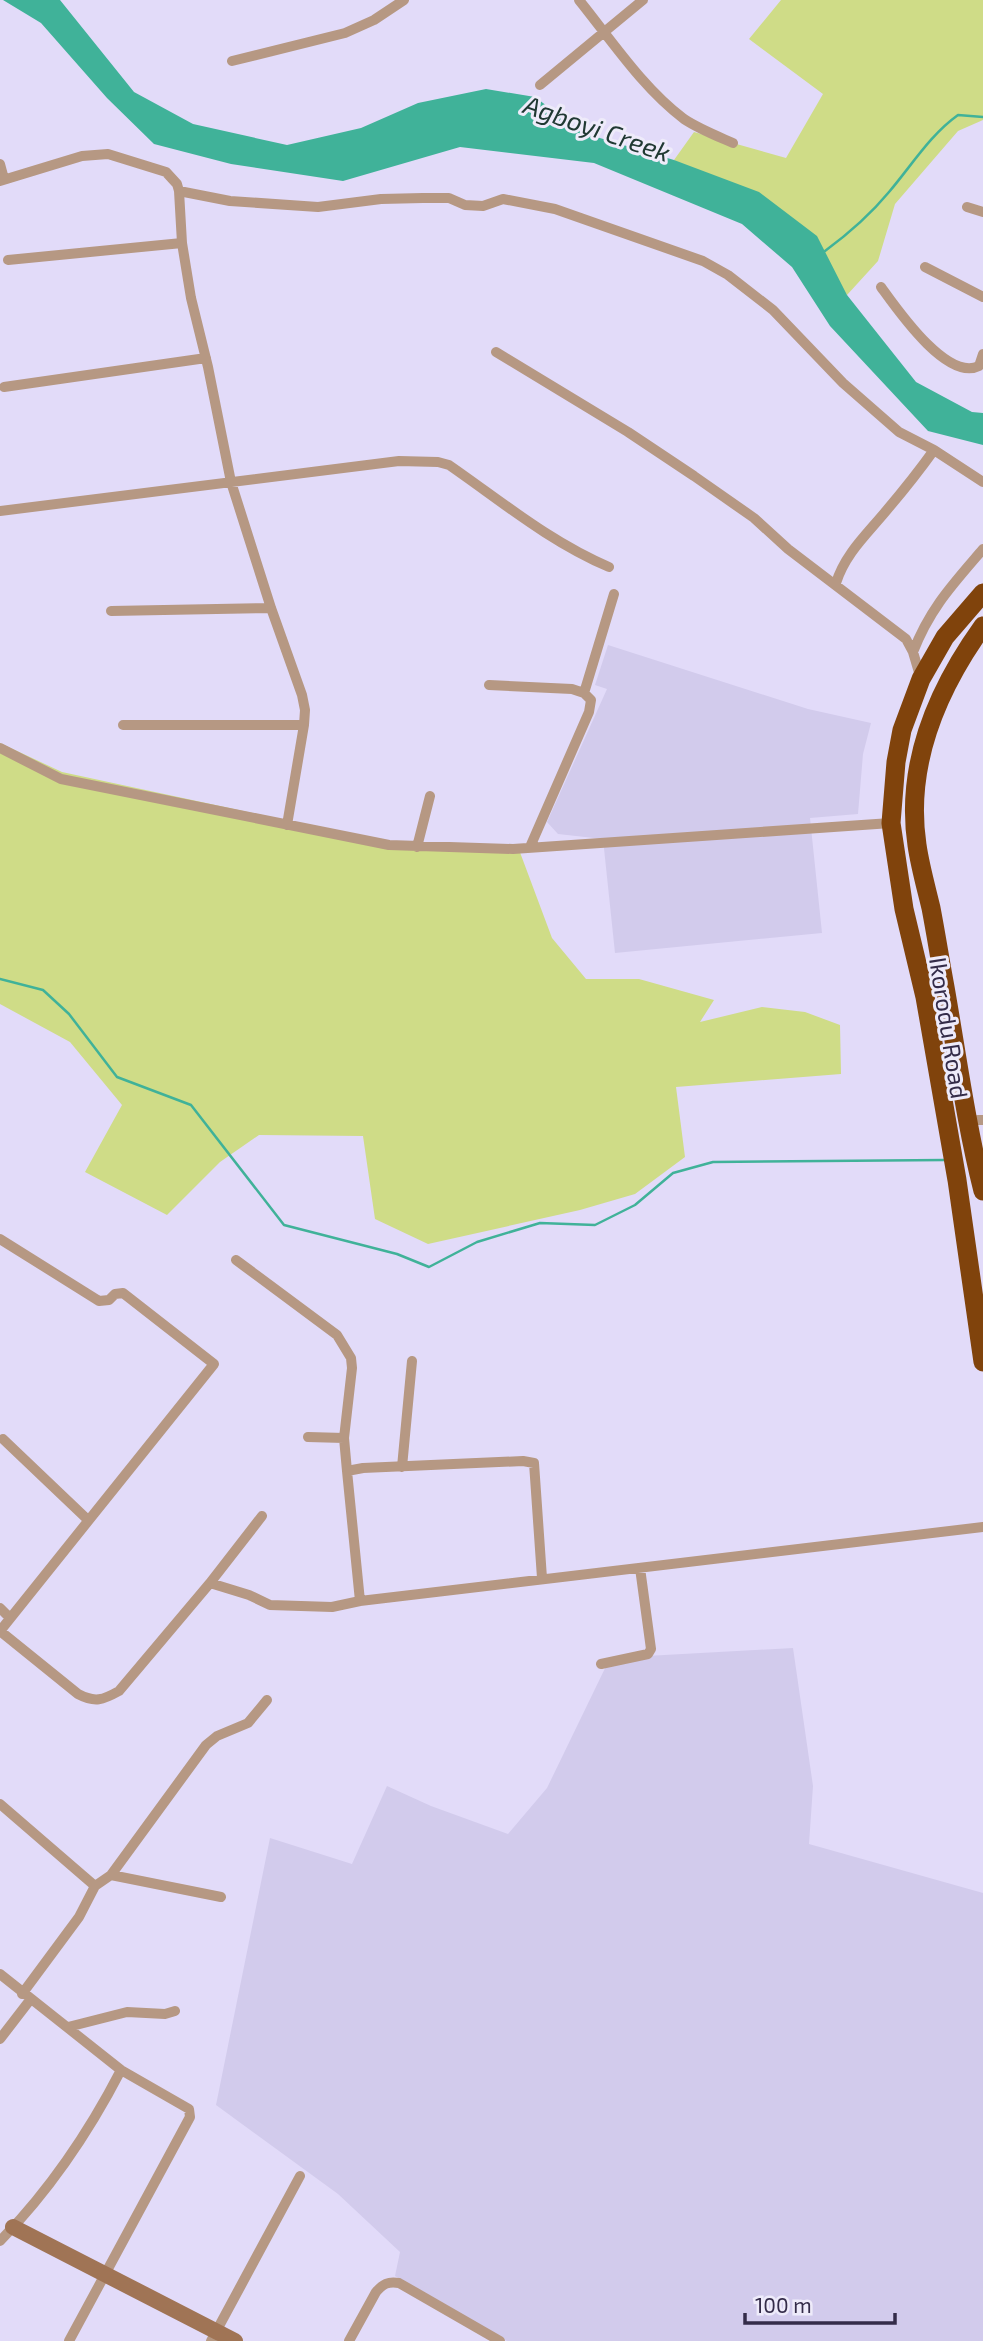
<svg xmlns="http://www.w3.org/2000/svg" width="983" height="2341" font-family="'Exo 2',sans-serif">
<rect width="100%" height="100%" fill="#e2dbf9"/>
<path fill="#d2cbec" d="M608,645L808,709L871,723L863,754L858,814L810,818L822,933L615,953L603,839L558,834L547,822L607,689L595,685Z
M793,1648L813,1786L809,1844L983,1893V2341H507L395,2276L400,2252L338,2194L216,2105L270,1838L352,1864L387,1786L431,1806L508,1834L547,1788L610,1658Z"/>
<path fill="#cfdc87" d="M781,0H983V120L958,131L895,204L878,261L847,295L674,160L694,132L786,158L823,94L749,39Z
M0,743L62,772L406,846L518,847L552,938L586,979H639L714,1000L700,1022L762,1007L805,1012L840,1025L841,1074L676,1087L685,1157L635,1194L580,1210L428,1244L375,1219L363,1136L259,1135L220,1162L167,1215L85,1172L122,1105L70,1042L0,1004Z"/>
<path fill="#40b299" d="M3,0H60L134,92L193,124L287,145L361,128L418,103L486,89L535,97L583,133L674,160L759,192L817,236L847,295L916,382L972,412L983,413V445L928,431L830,326L792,267L742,224L594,163L460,147L343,181L231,164L154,144L107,98L41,23Z"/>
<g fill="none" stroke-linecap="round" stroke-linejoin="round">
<path stroke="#40b299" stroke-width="2.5" d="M825,251C848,234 870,215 889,192C912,165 930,135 958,115L983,117
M0,979L43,990L69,1014L117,1077L191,1105L284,1225L397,1254L429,1267L477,1242L540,1223L595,1225L635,1205L673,1173L713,1162L945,1160"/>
<path stroke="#b69883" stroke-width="10" d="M579,0C612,41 642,87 684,119C699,129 717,136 733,143
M232,61L345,33L374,20L404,0
M540,85L643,0
M0,164L4,179
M0,181L82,156L108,154L166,172L177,184L179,191L230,201L318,207L381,199L423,198H449L465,205L483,206L503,199L555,209L703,261L728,275L773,310L843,383L899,432L934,450L983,482
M179,191L182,243L191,298L208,367L231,482L271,608L302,695L305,710L304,725L287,825
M967,207L983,212
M8,260L182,243
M925,267L983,297
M881,287C897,309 947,382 979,366L983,354
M496,352L628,432L694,476L754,518L788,549L906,639L913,652L921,679
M4,387L206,358
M0,511L399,461L438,462L449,465C501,501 550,542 609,567
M836,583C845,554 866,535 886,511C903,491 919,471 934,450
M111,611L271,608
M913,652C930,608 953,584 983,549
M489,685L572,689L584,693L591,700L589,712L530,847
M584,693L614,594
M123,725H304
M0,748L61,779L389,845L513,849L891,823
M417,847L430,796
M978,1120H983
M0,1239L99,1301L109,1300L115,1294L123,1293L214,1364L0,1631L78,1694C95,1703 103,1700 119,1691L210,1583L249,1595L270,1605L332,1607L360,1601L983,1527
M236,1260L337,1335L351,1358L352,1368L344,1438L347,1471
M308,1437L344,1438
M3,1439L88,1520
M402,1467L412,1361
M210,1583L262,1516
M360,1601L347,1471L363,1468L523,1461L534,1463L542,1578
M0,1608L10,1618
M601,1664L648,1654L651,1649L640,1568
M0,1804L95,1886
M111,1875L221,1897
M0,1974L121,2070L189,2109L190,2117L69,2341
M22,1994L79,1917L95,1886L111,1875L206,1745L217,1736L248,1723L267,1700
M68,2027L127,2012L165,2014L175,2011
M0,2039L30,2000
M0,2241C49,2191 89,2132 121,2070
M211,2341L300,2176
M349,2341L376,2292C383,2284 388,2281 399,2283L500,2341"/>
<path stroke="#a07455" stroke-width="16" d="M13,2227L235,2341"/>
<path stroke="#80430c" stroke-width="19" d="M983,593L945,637L921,679L902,730L896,762L891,823L904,909L925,997L957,1180L983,1362
M983,626C937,690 905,765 917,845C920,866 926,887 931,908C936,934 940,960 945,987C957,1055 966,1124 983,1191"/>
</g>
<g text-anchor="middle" stroke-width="6" stroke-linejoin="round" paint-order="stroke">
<g font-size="24" fill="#342c49" stroke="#eeebfa">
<text transform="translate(948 1028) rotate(81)" y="8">Ikorodu Road</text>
</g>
<g font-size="26" font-style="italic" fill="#203933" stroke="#eeebfa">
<text transform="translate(597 129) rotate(19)" y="9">Agboyi Creek</text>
</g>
</g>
<path d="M745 2313v10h150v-10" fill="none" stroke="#342c49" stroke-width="3.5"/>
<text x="755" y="2313" font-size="21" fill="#342c49" stroke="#eeebfa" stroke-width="5" paint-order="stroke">100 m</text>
</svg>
